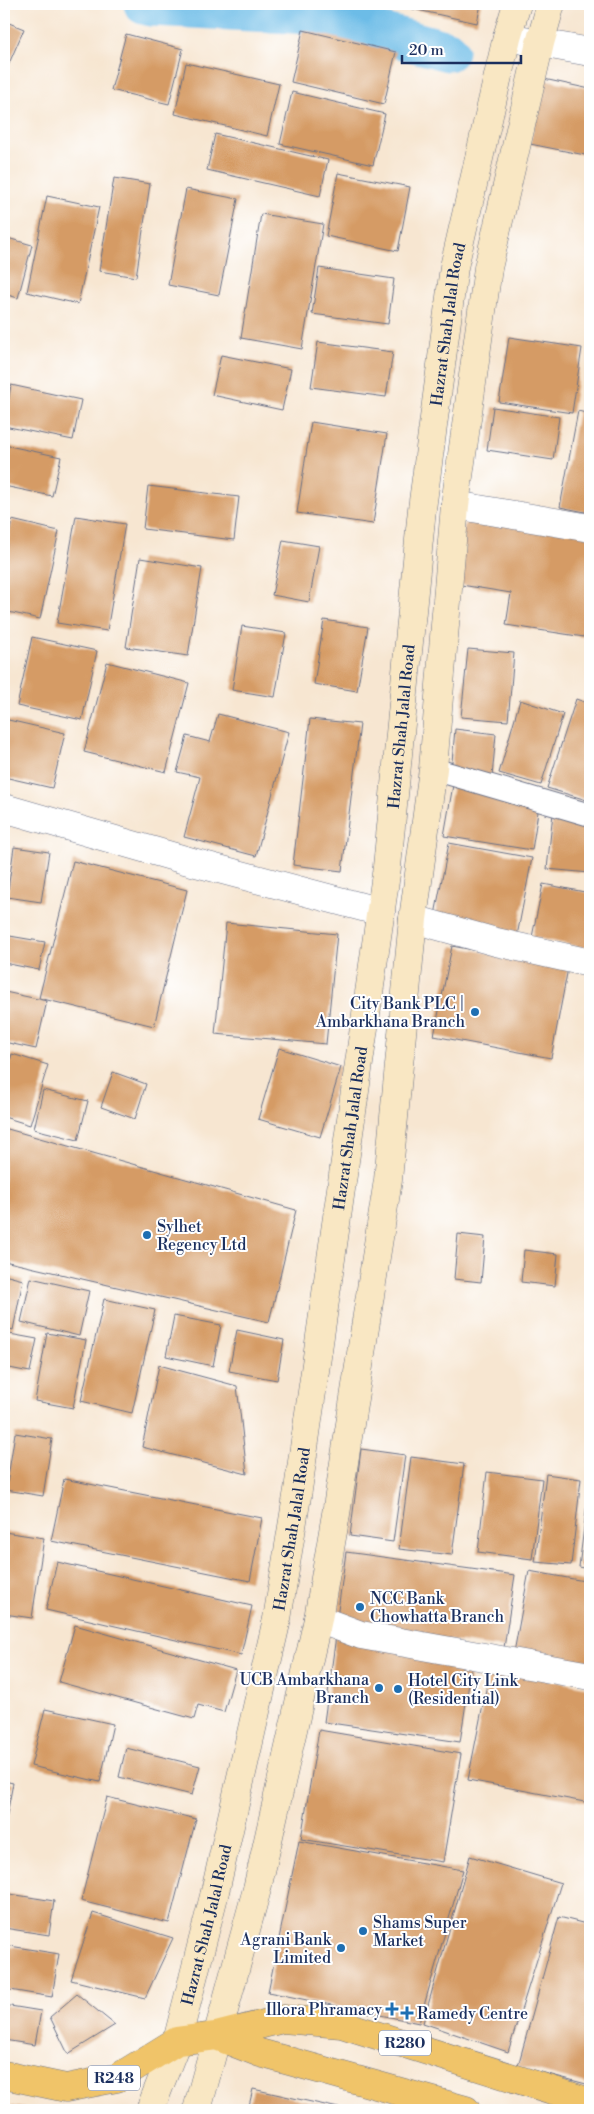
<svg xmlns="http://www.w3.org/2000/svg" width="594" height="2114" font-family="'Libre Bodoni',serif">
<rect width="100%" height="100%" fill="#fff"/>
<filter id="ink" filterUnits="userSpaceOnUse"><feTurbulence type="fractalNoise" baseFrequency=".02" numOctaves="2"/><feDisplacementMap in="SourceGraphic" scale="10" xChannelSelector="R" yChannelSelector="G"/><feConvolveMatrix kernelMatrix="1 2 1 2 8 2 1 2 1" color-interpolation-filters="sRGB"/></filter>
<filter id="wash" filterUnits="userSpaceOnUse"><feTurbulence type="fractalNoise" baseFrequency=".0096" numOctaves="4" result="noise"/><feDisplacementMap in="SourceGraphic" scale="20" xChannelSelector="R" yChannelSelector="G"/><feGaussianBlur stdDeviation="1.12" result="paint"/><feColorMatrix in="noise" values="0 0 0 0 0 0 0 0 0 0 0 0 0 0 0 0 0 1.4 0 .05"/><feComposite in="paint" operator="in"/></filter>
<g filter="url(#wash)">
<rect width="100%" height="100%" fill="#f7e6d1"/>
<g fill="none" stroke-linecap="round" stroke-linejoin="round">
<path stroke="#6cbce7" stroke-width="41" d="M144,4L152,6L311,14L448,51"/>
</g>
<g id="blocks">
<path fill="#d59b65" d="M390,4H481L477,23Z
M4,21L24,29L4,75Z
M303,30L396,52L384,104L291,82Z
M126,34L183,49L169,104L111,90Z
M186,63L279,84L267,136L175,114Z
M544,79L590,89V156L530,144Z
M292,92L385,114L373,165L280,144Z
M215,134L328,160L320,196L207,170Z
M338,173L410,187L398,251L326,236Z
M114,178L150,184L136,277L99,271Z
M186,189L238,199L219,295L168,285Z
M47,196L99,207L78,304L27,292Z
M261,214L323,224L302,349L241,338Z
M4,237L32,245L18,298L4,294Z
M319,268L394,279L388,324L312,314Z
M509,337L582,348L572,413L499,402Z
M318,342L393,352L386,397L311,387Z
M221,355L291,369L282,410L212,395Z
M11,385L81,400L73,440L4,426Z
M493,407L559,417L553,460L487,450Z
M578,411L590,414V513L560,507Z
M311,422L387,434L373,524L297,513Z
M4,445L61,457L52,496L4,486Z
M148,486L239,497L234,540L143,529Z
M466,515L590,534V597L584,637L506,625L511,593L455,584Z
M76,516L125,524L107,631L57,623Z
M12,520L59,531L40,619L4,611V558Z
M283,540L319,546L309,602L272,595Z
M140,558L202,568L188,656L126,647Z
M324,620L368,627L357,691L314,684Z
M242,626L286,633L275,697L232,690Z
M32,637L97,651L82,720L17,706Z
M468,649L514,653L508,721L461,717Z
M107,662L189,683L166,772L84,752Z
M576,699L590,704V801L547,788Z
M520,700L563,714L541,785L499,773Z
M218,714L289,732L256,856L184,837L200,777L177,772L187,736L210,742Z
M4,719L65,733L52,788L4,777Z
M310,719L360,724L342,871L293,865Z
M455,729L496,734L492,777L451,773Z
M453,785L540,799L532,850L444,836Z
M553,813L590,818V873L547,869Z
M449,843L532,858L517,936L434,920Z
M14,847L49,852L41,902L7,897Z
M73,861L187,890L154,1026L39,998Z
M543,884L590,893V949L532,937Z
M226,923L337,934L326,1044L215,1034Z
M4,935L45,942L39,970L4,963Z
M452,946L568,968L551,1058L434,1036Z
M5,992L47,1001L36,1049L4,1042Z
M279,1048L341,1067L320,1137L258,1119Z
M12,1054L48,1065L30,1125L4,1117V1081Z
M113,1072L146,1084L135,1119L101,1107Z
M43,1090L88,1101L78,1140L34,1129Z
M4,1128L296,1210L269,1322L4,1261Z
M458,1234L485,1237L481,1282L454,1279Z
M524,1250L558,1254L555,1286L521,1282Z
M4,1275L23,1280L13,1330L4,1327Z
M31,1278L89,1291L79,1336L21,1322Z
M104,1299L155,1310L132,1413L81,1401Z
M174,1316L221,1325L213,1366L166,1356Z
M237,1330L284,1340L277,1380L229,1371Z
M4,1333L37,1339L30,1372L4,1367Z
M47,1333L86,1340L73,1408L35,1401Z
M159,1365L237,1386L247,1474L142,1447Z
M15,1433L52,1439L43,1496L6,1490Z
M361,1449L405,1455L393,1542L350,1536Z
M411,1457L464,1464L452,1555L399,1549Z
M487,1472L542,1479L532,1559L478,1552Z
M546,1474L581,1479L571,1565L535,1562Z
M64,1479L262,1518L250,1581L51,1541Z
M589,1487H590V1569L579,1567Z
M4,1532L44,1538L32,1618L4,1614Z
M346,1552L515,1575L504,1648L336,1625Z
M57,1562L252,1606L241,1655L46,1610Z
M529,1571L590,1582V1672L513,1658Z
M75,1625L236,1670L224,1712L198,1705L194,1719L59,1682Z
M336,1636L473,1657L460,1742L324,1722Z
M490,1669L590,1688V1803L468,1780Z
M45,1709L113,1724L100,1782L31,1766Z
M319,1730L461,1754L443,1862L301,1839Z
M126,1748L200,1766L192,1795L119,1777Z
M4,1781L13,1783L5,1825L4,1824Z
M107,1797L196,1819L169,1923L81,1901Z
M299,1841L463,1870L419,2023L268,1992Z
M470,1856L561,1883L508,2052L423,2023Z
M4,1893L54,1901L49,1935L4,1928Z
M93,1913L173,1938L145,1998L71,1980Z
M559,1917L590,1925V2085L518,2066Z
M4,1945L59,1954L52,1997L4,1989Z
M77,1994L115,2025L68,2054L50,2017Z
M4,2005L41,2011L35,2045L4,2040Z
M253,2089L343,2109V2110H248Z
M4,2105L29,2109V2110H4Z"/>
</g>
</g>
<g filter="url(#ink)">
<use href="#blocks" fill-opacity="0" stroke="#686f86" stroke-width="1"/>
<g fill="none" stroke-linecap="round" stroke-linejoin="round">
<g stroke="#686f86" stroke-width="24">
<path id="lane" d="M433,769L590,815"/>
</g>
<g stroke="#686f86" stroke-width="29">
<path id="street" d="M507,37L590,52
M455,505L590,528
M4,808L185,860L381,912
M413,919L496,942L590,963
M318,1619L361,1635L590,1676"/>
</g>
<g stroke="#686f86" stroke-width="29">
<g id="secondary">
<path id="s1" d="M150,2110L177,2041L214,1896L277,1619L298,1490L387,867L422,509L454,267L507,37L517,4"/>
<path d="M197,2110L257,1889L318,1619L336,1514L388,1180L413,919L433,769L455,505L488,268L540,43L551,4"/>
</g>
</g>
<g stroke="#686f86" stroke-width="29">
<path id="primary" d="M216,2036L260,2053L466,2110
M4,2075L66,2088L117,2078L177,2041L216,2036L283,2019L341,2024L590,2102"/>
</g>
<use href="#lane" stroke="#fff" stroke-width="22"/>
<use href="#street" stroke="#fff" stroke-width="28"/>
<use href="#secondary" stroke="#f9e7c3" stroke-width="28"/>
<use href="#primary" stroke="#f0c469" stroke-width="28"/>
</g>
</g>
<g fill="#1f6fb2" stroke="#fff" stroke-width="2">
<circle cx="475" cy="1012" r="5"/>
<circle cx="147" cy="1235" r="5"/>
<circle cx="360" cy="1607" r="5"/>
<circle cx="379" cy="1688" r="5"/>
<circle cx="398" cy="1689" r="5"/>
<circle cx="363" cy="1931" r="5"/>
<circle cx="341" cy="1948" r="5"/>
<path d="M389.5 2001.5h5v5h5v5h-5v5h-5v-5h-5v-5h5z"/>
<path d="M404.5 2005.5h5v5h5v5h-5v5h-5v-5h-5v-5h5z"/>
</g>
<g text-anchor="middle" stroke-width="4" stroke-linejoin="round" paint-order="stroke">
<g fill="#fff" stroke="#5f6d8e" stroke-width="1">
<rect x="379" y="2030.5" width="52" height="25" rx="4"/>
<rect x="88" y="2065.5" width="52" height="25" rx="4"/>
</g>
<g font-size="15" font-weight="bold" fill="#1b2f5e">
<text x="405" y="2048">R280</text>
<text x="114" y="2083">R248</text>
</g>
<g font-size="16" fill="#1b2f5e" stroke="#fff">
<text dy="6" stroke="none"><textPath href="#s1" startOffset="1814">Hazrat Shah Jalal Road</textPath></text>
<text dy="6" stroke="none"><textPath href="#s1" startOffset="1409">Hazrat Shah Jalal Road</textPath></text>
<text dy="6" stroke="none"><textPath href="#s1" startOffset="1004">Hazrat Shah Jalal Road</textPath></text>
<text dy="6" stroke="none"><textPath href="#s1" startOffset="599">Hazrat Shah Jalal Road</textPath></text>
<text dy="6" stroke="none"><textPath href="#s1" startOffset="194">Hazrat Shah Jalal Road</textPath></text>
</g>
<g font-size="16" fill="#1b2f5e" stroke="#fff" text-anchor="start">
<text x="465" y="1009" text-anchor="end">City Bank PLC |<tspan x="465" dy="18">Ambarkhana Branch</tspan></text>
<text x="157" y="1232">Sylhet<tspan x="157" dy="18">Regency Ltd</tspan></text>
<text x="370" y="1604">NCC Bank<tspan x="370" dy="18">Chowhatta Branch</tspan></text>
<text x="369" y="1685" text-anchor="end">UCB Ambarkhana<tspan x="369" dy="18">Branch</tspan></text>
<text x="408" y="1686">Hotel City Link<tspan x="408" dy="18">(Residential)</tspan></text>
<text x="373" y="1928">Shams Super<tspan x="373" dy="18">Market</tspan></text>
<text x="331" y="1945" text-anchor="end">Agrani Bank<tspan x="331" dy="18">Limited</tspan></text>
<text x="382" y="2015" text-anchor="end">Illora Phramacy</text>
<text x="417" y="2019">Ramedy Centre</text>
</g>
</g>
<rect width="594" height="2114" fill="none" stroke="#fff" stroke-width="20"/>
<path d="M402 55v8h119v-8" fill="none" stroke="#1b2f5e" stroke-width="2.5"/>
<text x="409" y="55" font-size="15" fill="#1b2f5e" stroke="#ffffff" stroke-width="4" paint-order="stroke">20 m</text>
</svg>
